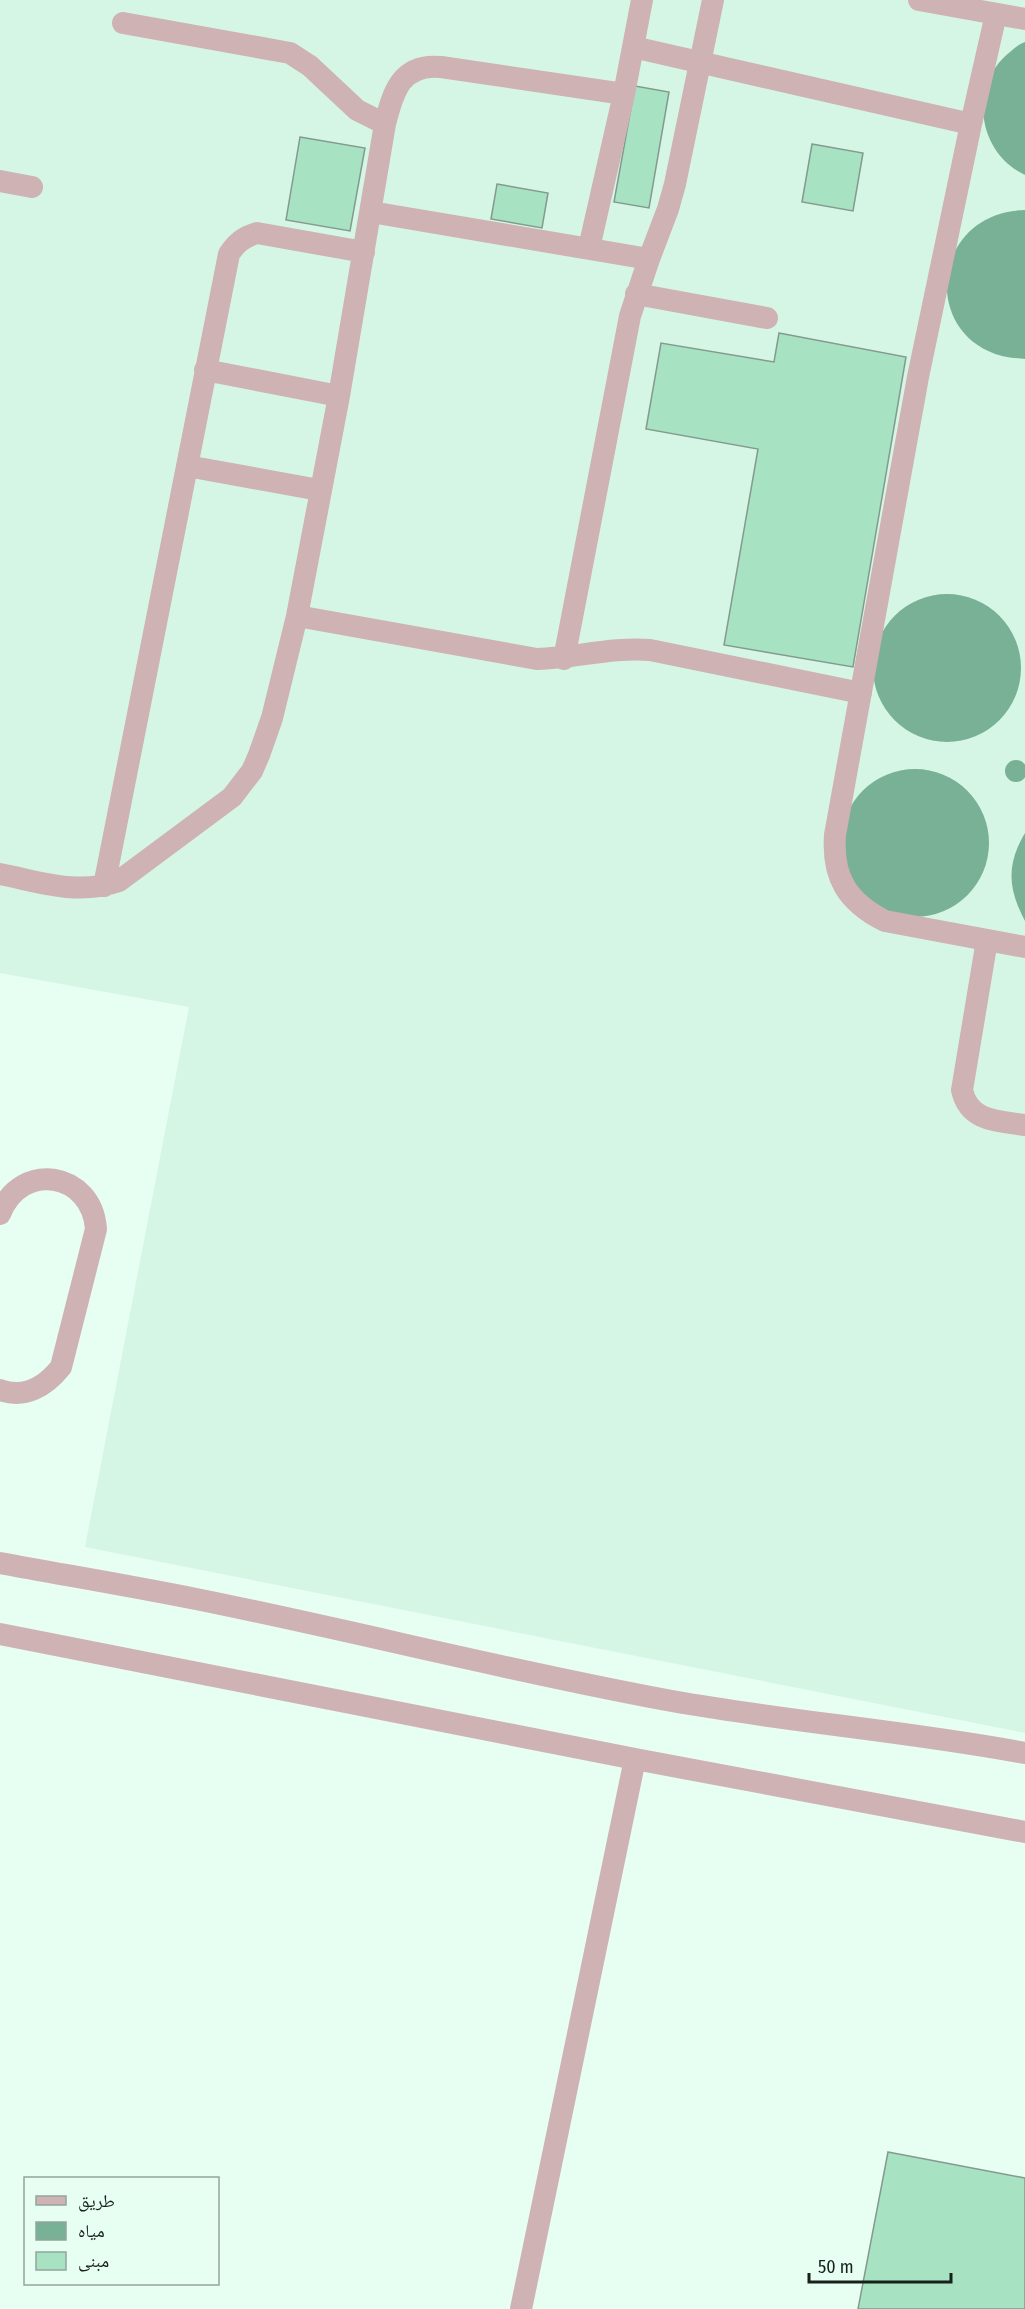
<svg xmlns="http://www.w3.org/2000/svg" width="1025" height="2309" font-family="'Fira Sans Condensed','Noto Naskh Arabic',sans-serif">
<rect width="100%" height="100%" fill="#e7fef2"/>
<path fill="#d6f6e5" d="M0,0H1025V1733L85,1547L189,1007L0,973Z"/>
<path fill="#78b195" d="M1025,42V175C977,153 968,85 1010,52C1015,48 1019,44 1025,42Z
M1025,210V359C1018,358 1009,358 1002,356C919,334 932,212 1025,210Z
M873 668a74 74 0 1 1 148 0a74 74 0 1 1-148 0Z
M1005 771a11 11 0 1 1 22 0a11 11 0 1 1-22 0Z
M841 843a74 74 0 1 1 148 0a74 74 0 1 1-148 0Z
M1025,833V921C1008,889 1006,865 1025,833Z"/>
<path fill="#a7e2c3" stroke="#849a8e" stroke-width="1.5" d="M635,86L669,92L649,208L614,202Z
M300,137L365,148L350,231L286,220Z
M812,144L863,153L853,211L802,202Z
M497,184L548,193L542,228L491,219Z
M779,333L906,357L853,667L724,645L758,449L646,429L661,343L774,362Z
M888,2152L1025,2178V2309H858Z"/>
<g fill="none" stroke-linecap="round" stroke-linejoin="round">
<path stroke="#ceb2b4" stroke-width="22" d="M919,0L1025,19
M996,14L971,124L918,377L835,835C832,877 847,902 885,921L1025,947
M123,23L290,53L310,66L357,110L385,124
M633,47L971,124
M0,181L32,187
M371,212L649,259
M589,248L624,94L642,0
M636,294L767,318
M205,370L339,396
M187,466L319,490
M297,616L537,659C576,658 611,647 650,650L861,693
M564,659L630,316L649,259L668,209L675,184L713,0
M0,874C41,882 78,896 119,881L232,797L252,771L259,755L272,718L297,616L339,396L385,124C393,92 401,63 441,67L624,94
M104,886L229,254C237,242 244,237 257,233L364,252
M987,940L962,1090C969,1122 998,1121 1025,1125
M0,1214C21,1160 92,1172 96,1229L61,1367C46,1386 25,1399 0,1390
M0,1563C65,1575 131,1586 196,1599C355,1631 513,1672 672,1701C789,1722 908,1731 1025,1753
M0,1634L635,1759L1025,1832
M521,2309L635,1759"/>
</g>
<rect x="24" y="2177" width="195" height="108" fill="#e7fef2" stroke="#94a59c" stroke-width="1.5"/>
<rect x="36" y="2196" width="30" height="9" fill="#ceb2b4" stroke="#94a59c" stroke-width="1.5"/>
<text x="78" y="2207" font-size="18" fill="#17201b">طريق</text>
<rect x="36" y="2222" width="30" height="18" fill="#78b195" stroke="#94a59c" stroke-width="1.5"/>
<text x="78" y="2237" font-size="18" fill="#17201b">مياه</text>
<rect x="36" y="2252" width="30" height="18" fill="#a7e2c3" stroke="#94a59c" stroke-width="1.5"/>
<text x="78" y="2267" font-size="18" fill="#17201b">مبنى</text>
<path d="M809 2273v9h142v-9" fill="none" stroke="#17201b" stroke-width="3"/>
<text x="818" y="2273" font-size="18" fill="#17201b" stroke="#e7fef2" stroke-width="4.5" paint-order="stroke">50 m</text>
</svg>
